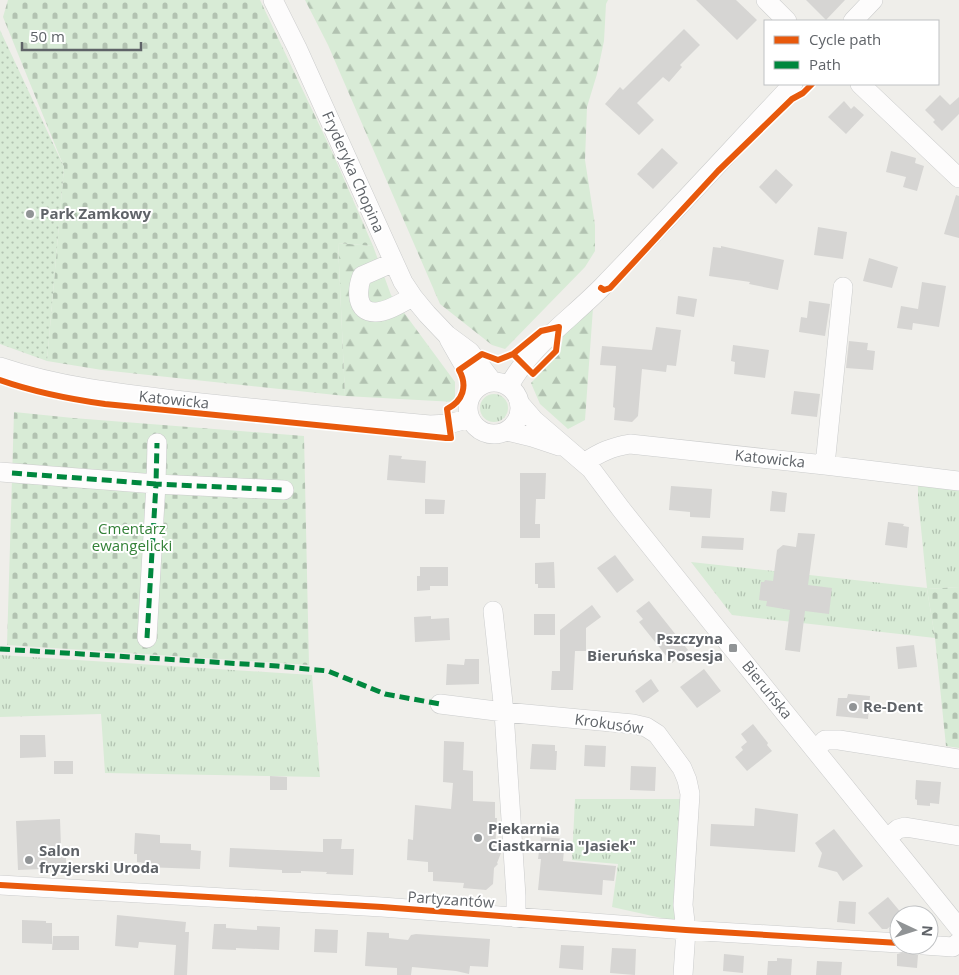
<svg xmlns="http://www.w3.org/2000/svg" width="959" height="975" font-family="'Open Sans',sans-serif">
<defs>
<pattern id="grass-tufts" width="24" height="20" patternUnits="userSpaceOnUse" patternTransform="scale(1.25)"><rect width="24" height="20" fill="#d8ebd6"/><path d="M3 7l-1-3M5 7V3M7 7l1-3M15 17l-1-3M17 17v-4M19 17l1-3" fill="none" stroke="#b2c2b1"/></pattern>
<pattern id="forest-firs" width="22" height="20" patternUnits="userSpaceOnUse" patternTransform="scale(1.25)"><rect width="22" height="20" fill="#d8ebd6"/><path d="M5 1l3.5 6h-7zM16 11l3.5 6h-7z" fill="#b2c2b1"/></pattern>
<pattern id="cemetery-stones" width="16" height="16" patternUnits="userSpaceOnUse" patternTransform="scale(1.25)"><rect width="16" height="16" fill="#d8ebd6"/><path d="M2 7V4a2 2 0 0 1 4 0v3zM10 15v-3a2 2 0 0 1 4 0v3z" fill="#b2c2b1"/></pattern>
<pattern id="park-dots" width="8" height="8" patternUnits="userSpaceOnUse" patternTransform="scale(1.25)"><rect width="8" height="8" fill="#d8ebd6"/><path d="M2 2h.1M6 6h.1" fill="none" stroke="#b2c2b1" stroke-width="1.8" stroke-linecap="round"/></pattern>
</defs>
<rect width="100%" height="100%" fill="#efeeea"/>
<path fill="url(#grass-tufts)" d="M480 408a14 14 0 1 1 28 0a14 14 0 1 1-28 0Z
M918,481L959,486V587L927,589L935,638L732,615L691,562L927,588L918,498Z
M0,655L312,675L320,777L105,773L101,714L0,717Z
M575,799H682L675,921L612,907L618,864L572,860Z"/>
<path fill="url(#forest-firs)" d="M305,0H608L606,4L604,41L597,74L587,107L585,160L595,225V251L585,267L505,349L492,345L440,304L328,45Z
M338,243L373,246L391,295L455,382V402L345,396Z
M593,308L585,420L568,429L540,404L531,383L560,353L564,332Z"/>
<path fill="url(#cemetery-stones)" d="M8,0H260L334,156L373,246L338,243L345,396L102,370L47,361L64,167L3,17Z
M14,412L73,418L304,436L309,665L7,645Z
M959,587V748L946,746L935,638L927,589Z"/>
<path fill="url(#park-dots)" d="M0,30L64,167L47,361L0,344Z"/>
<path fill="#d6d5d3" d="M696,0H736L757,20L737,40Z
M806,0H845L826,20Z
M684,29L700,45L680,65L682,67L669,82L663,77L637,103L654,120L639,135L605,104L620,87L623,90Z
M940,95L950,105L959,97V114L942,131L933,122L935,120L925,110Z
M844,101L851,109L854,106L864,115L846,134L828,117Z
M662,148L678,163L653,189L637,174Z
M891,151L916,158L915,163L924,166L917,191L903,187L906,177L886,172Z
M776,169L793,185L776,204L759,187Z
M956,195L959,196V238L944,234Z
M818,227L847,232L843,259L814,255Z
M721,246L784,260L778,290L749,284L750,282L709,276L713,247L721,248Z
M869,258L898,267L892,288L863,281Z
M922,282L946,286L939,327L913,323L912,330L897,328L901,306L918,309Z
M678,296L697,299L694,317L676,314Z
M809,301L830,304L825,336L799,332L801,317L807,318Z
M656,327L681,330L676,366L667,365L666,372L642,369L638,416L632,422L614,420L615,408L613,407L616,366L600,365L602,346L652,350Z
M849,341L868,343L867,350L875,351L873,370L846,368Z
M733,345L769,350L765,378L734,374L735,362L731,361Z
M794,391L820,394L817,417L791,414Z
M389,455L402,456L401,459L426,461L425,483L387,480Z
M520,473H546L545,499H536L535,524H540V538H520Z
M671,486L712,489L710,518L690,517V512L669,510Z
M772,491L787,493L785,512L770,511Z
M425,499L445,500L444,514H425Z
M888,522L904,524L903,526L909,527L907,548L885,545Z
M798,533L815,534L808,585L832,588L829,614L805,611L800,652L785,650L790,610L766,606L767,601L759,600L761,582H764L765,580L773,581L777,550L783,545L796,547Z
M702,536L744,538L743,550L701,548Z
M615,555L634,580L617,593L597,568Z
M554,562L555,588H538V584H535V563Z
M420,567H448V586H430V590L417,591V576H420Z
M649,601L688,650L672,663L639,622L643,619L636,611Z
M592,605L601,617L586,628V651H575L573,690H551L552,671H560V630Z
M534,614H555V635H534Z
M431,616V619L449,618L450,640L415,642L414,617Z
M914,645L917,667L898,669L896,647Z
M465,659H479V684L446,685L447,664L464,665Z
M704,669L721,691L697,708L680,687Z
M651,679L659,691L643,703L635,691Z
M848,694L870,696L868,719L836,716L838,698H847Z
M753,724L768,743L767,745L772,751L747,771L735,757L743,750L741,747L747,742L741,734Z
M20,735H45L46,757L20,758Z
M444,741L464,742L463,770L473,771V801L495,802V818H497L495,848L501,853L497,863L498,864L494,868L493,884L486,890L463,888L464,883L433,881V872H428V862L407,860L408,839L413,840L415,805L451,809L453,783L443,782Z
M532,744L555,745V751H557L556,770L530,769Z
M585,745L606,746L605,767L584,766Z
M54,761H73V774H54Z
M631,766L656,767L655,791L630,790Z
M270,776L287,777V790H270Z
M916,780L941,782L939,804L930,803V806L917,805V800L915,799Z
M755,808L798,814L795,852L710,846L711,824L754,826Z
M60,819L61,847H66V868L18,870L16,821Z
M834,829L863,866L843,881L837,872L818,867L822,853L815,843Z
M135,833L160,835V843L191,844V850L201,851L200,869L144,867V863L137,862V854H134Z
M541,837L565,839L563,861L616,866L614,881L603,880L602,895L538,890L541,859H538Z
M323,839H342L341,849H354L353,875L326,874L327,872L301,871V873H282V870L229,867L230,848L323,852Z
M888,897L903,915H899V919L887,929H882L868,913Z
M839,901L856,902L855,924L837,922Z
M117,915L186,922L185,932H189L187,975H174L176,945L139,942L138,948L115,946Z
M22,920L46,921V923H52V944L22,943Z
M214,924H226V928L257,930V926L280,927L279,950L236,948V950L212,949Z
M315,929L338,930L337,953L314,952Z
M367,932L389,933V938L408,940L411,935L416,934L490,939L488,967L470,966L469,974L456,971L412,967L411,975H397V968L365,966Z
M53,936H79V950H52Z
M561,945L584,946L583,970L559,968Z
M612,948L636,949L635,975L610,973Z
M905,952L918,955L917,968L897,966V954Z
M724,954L744,956L743,973L723,971Z
M777,958L792,959L791,975H767L768,961H777Z
M817,961L842,962L841,975H816Z"/>
<g fill="none" stroke-linecap="round" stroke-linejoin="round">
<g stroke="#cbcccc" stroke-width="20">
<path id="minor" d="M273,0L297,48L403,282L413,297L427,314L447,335L470,352L492,381
M766,0L787,21
M853,21L873,0
M860,84L959,178
M394,262L362,276C357,289 355,313 376,312C388,312 402,302 413,297
M449,339L477,388
M0,367C65,389 133,395 201,403C277,411 354,418 430,425L449,424L470,418
M468 408a26 26 0 1 1 52 0a26 26 0 1 1-52 0Z
M509,386C531,345 571,319 603,286C667,220 730,151 793,84
M521,405L534,420L591,469L621,509L713,624L959,928
M507,431L532,437L559,446
M584,463C600,452 612,447 630,444L825,465L959,481
M825,465L843,287
M0,472L156,484L157,443
M493,611L504,712L516,896V918
M147,638L156,484L284,490
M440,704L504,712L633,724L646,727L657,734L682,768L687,780L690,794L683,905L686,930L683,975
M815,750L825,740H839L959,759
M887,838L898,829L905,827L959,836
M0,885L382,907L686,930L899,943
M924,945L953,947L959,942"/>
</g>
<use href="#minor" stroke="#fdfcfc" stroke-width="19"/>
<path stroke="#00873e" stroke-width="5" stroke-dasharray="10 5" stroke-linecap="butt" d="M12,473L156,484L157,443
M147,638L156,484L284,490
M0,649L277,666L328,671L385,694L440,704"/>
<g stroke="#fff" stroke-width="9">
<path id="cycleway" d="M601,288L604,290L610,288L718,171L792,99L803,93L812,84
M0,380C34,392 70,399 105,404L446,438H451L447,409C463,401 468,386 459,370L482,354L498,360L513,354L533,374L556,351L559,327L541,331L513,354
M0,885L382,907L686,930L899,943"/>
</g>
<use href="#cycleway" stroke="#e8590c" stroke-width="6"/>
</g>
<g fill="#919496" stroke="#fff" stroke-width="2">
<circle cx="30" cy="214" r="5"/>
<rect x="728" y="643" width="10" height="10" rx="2.5"/>
<circle cx="853" cy="707" r="5"/>
<circle cx="478" cy="838" r="5"/>
<circle cx="29" cy="860" r="5"/>
</g>
<g text-anchor="middle" stroke-width="4" stroke-linejoin="round" paint-order="stroke">
<g font-size="15" fill="#5f6368" stroke="#fff">
<text transform="translate(353 172) rotate(66)" y="5">Fryderyka Chopina</text>
<text transform="translate(174 400) rotate(6)" y="5">Katowicka</text>
<text transform="translate(770 459) rotate(6)" y="5">Katowicka</text>
<text transform="translate(767 690) rotate(51)" y="5">Bieruńska</text>
<text transform="translate(609 724) rotate(8)" y="5">Krokusów</text>
<text transform="translate(451 900) rotate(4)" y="5">Partyzantów</text>
</g>
<g font-size="15" font-weight="bold" fill="#5f6368" stroke="#fff" text-anchor="start">
<text x="40" y="219">Park Zamkowy</text>
<text x="723" y="644" text-anchor="end">Pszczyna<tspan x="723" dy="17">Bieruńska Posesja</tspan></text>
<text x="863" y="712">Re-Dent</text>
<text x="488" y="834">Piekarnia<tspan x="488" dy="17">Ciastkarnia "Jasiek"</tspan></text>
<text x="39" y="856">Salon<tspan x="39" dy="17">fryzjerski Uroda</tspan></text>
</g>
<g font-size="15" fill="#348238" stroke="#fff">
<text x="132" y="534">Cmentarz<tspan x="132" dy="17">ewangelicki</tspan></text>
</g>
</g>
<rect x="764" y="20" width="175" height="65" fill="#ffffff" stroke="#bfc1c3"/>
<rect x="774" y="36" width="25" height="8" fill="#e8590c" stroke="#bfc1c3"/>
<text x="809" y="45" font-size="15" fill="#5f6368">Cycle path</text>
<rect x="774" y="61" width="25" height="8" fill="#00873e" stroke="#bfc1c3"/>
<text x="809" y="70" font-size="15" fill="#5f6368">Path</text>
<g transform="translate(914 930) rotate(94)"><circle r="24" fill="#ffffff" stroke="#bfc1c3"/>
<path d="M0-4L9 19L0 12L-9 19Z" fill="#919496"/>
<text y="-8" font-size="14" font-weight="bold" text-anchor="middle" fill="#5f6368">N</text>
</g>
<path d="M22 42v8h119v-8" fill="none" stroke="#5f6368" stroke-width="2.5"/>
<text x="30" y="42" font-size="15" fill="#5f6368" stroke="#ffffff" stroke-width="4" paint-order="stroke">50 m</text>
</svg>
